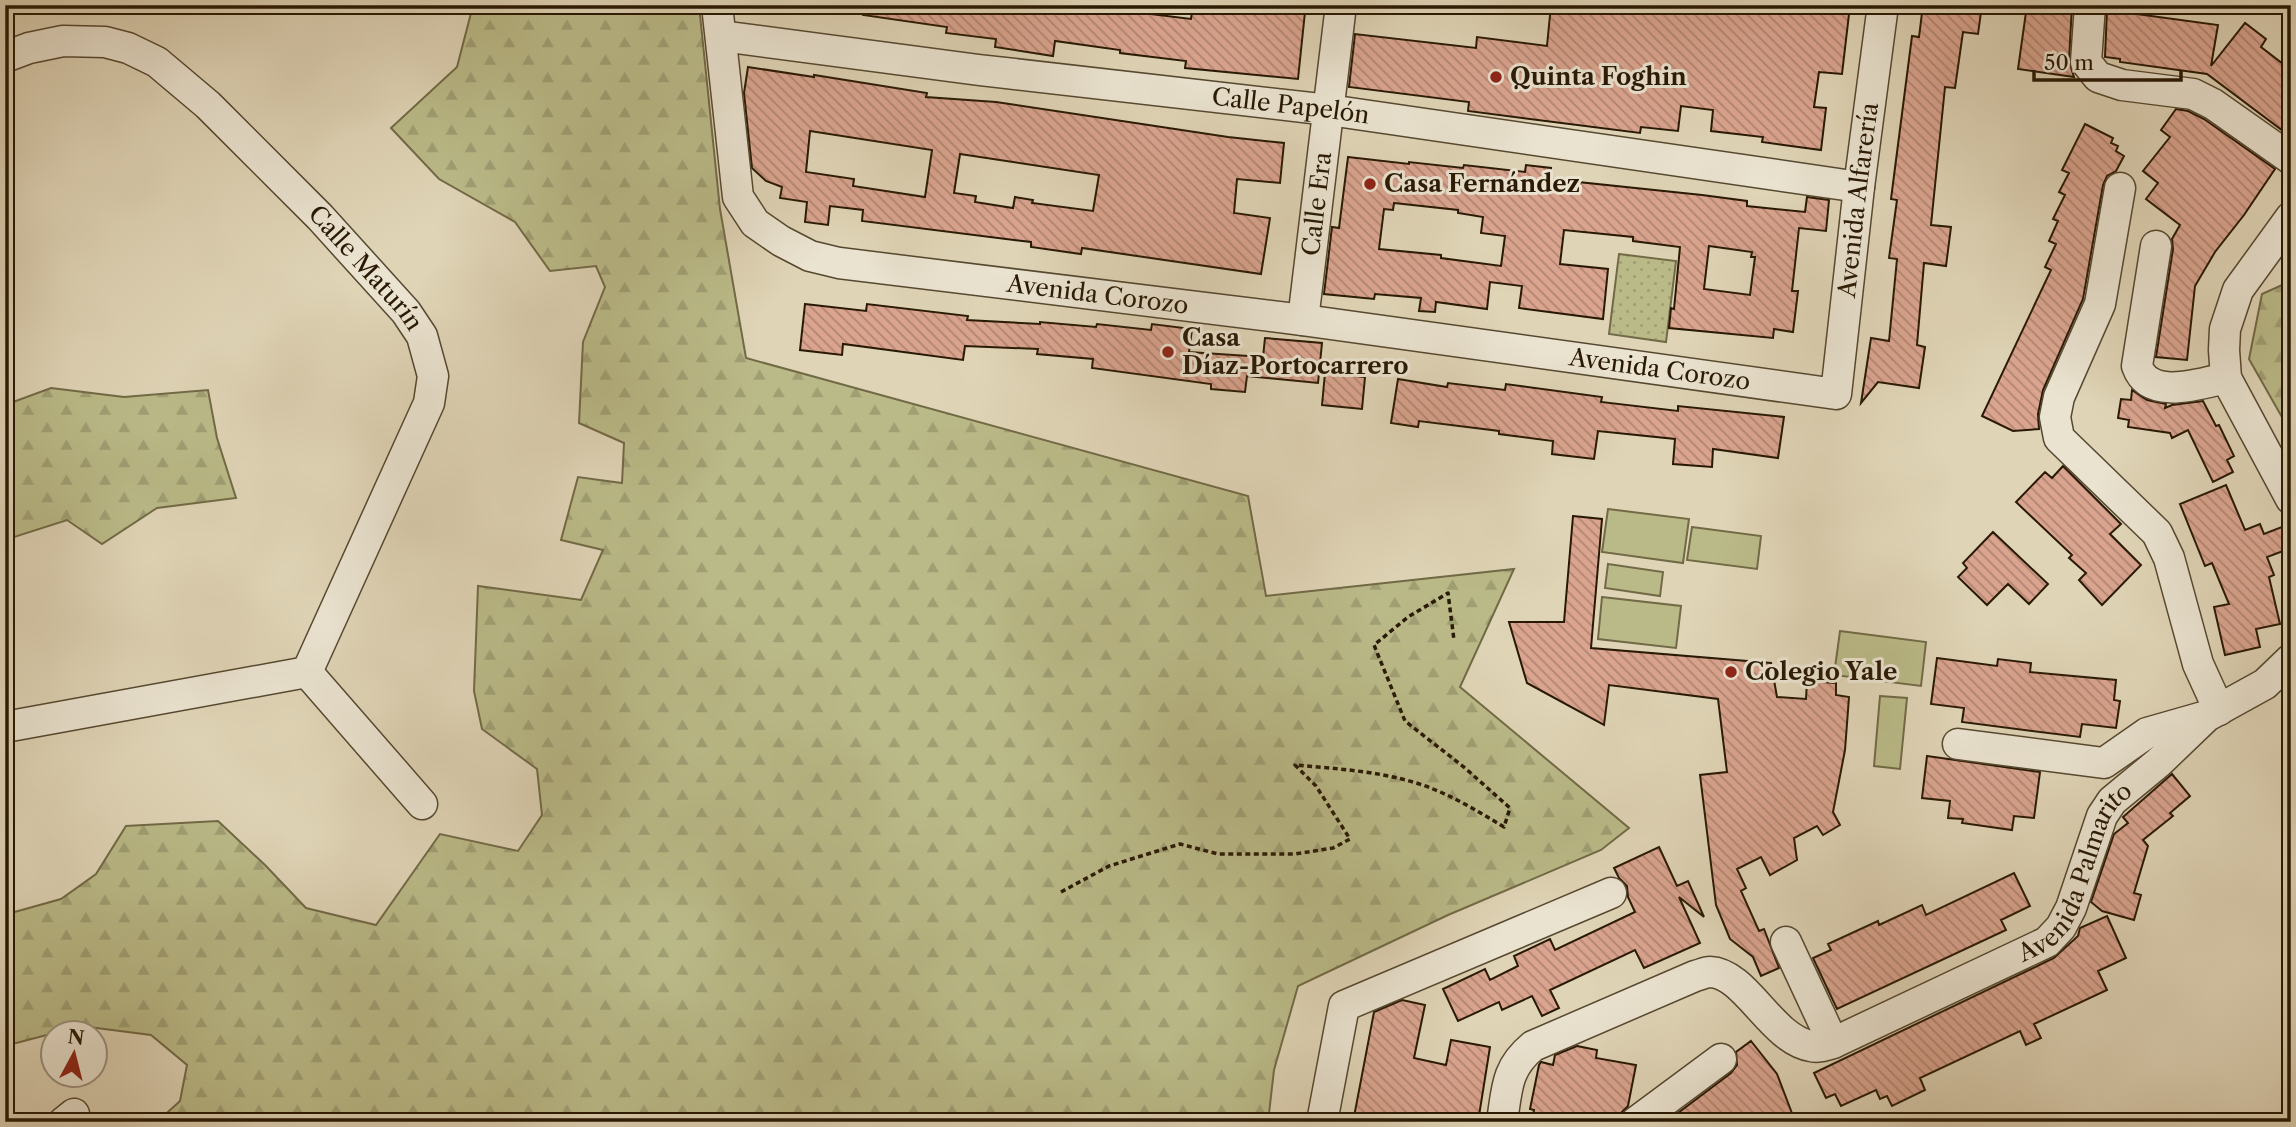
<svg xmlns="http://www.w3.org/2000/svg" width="2296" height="1127" font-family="'Libre Caslon Text',serif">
<defs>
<pattern id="grass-dots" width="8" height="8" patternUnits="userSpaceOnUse" patternTransform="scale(1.75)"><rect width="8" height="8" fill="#baba88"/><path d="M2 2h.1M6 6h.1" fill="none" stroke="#a09f74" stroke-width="1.8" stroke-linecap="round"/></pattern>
<pattern id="forest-firs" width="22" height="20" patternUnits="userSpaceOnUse" patternTransform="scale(1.75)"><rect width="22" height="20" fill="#baba88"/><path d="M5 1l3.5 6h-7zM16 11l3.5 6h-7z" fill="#a09f74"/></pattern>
<pattern id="building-back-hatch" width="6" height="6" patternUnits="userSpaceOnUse" patternTransform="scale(1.75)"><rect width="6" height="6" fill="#daa48f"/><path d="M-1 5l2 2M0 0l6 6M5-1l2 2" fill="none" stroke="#b18573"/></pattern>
</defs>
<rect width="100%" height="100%" fill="#dfd4b6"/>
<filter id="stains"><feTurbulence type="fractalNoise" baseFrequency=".00286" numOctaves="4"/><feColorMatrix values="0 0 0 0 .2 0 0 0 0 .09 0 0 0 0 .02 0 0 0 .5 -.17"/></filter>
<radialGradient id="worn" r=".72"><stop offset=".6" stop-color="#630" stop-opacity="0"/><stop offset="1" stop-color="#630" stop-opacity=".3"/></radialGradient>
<path fill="url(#grass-dots)" stroke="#726a46" stroke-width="2" d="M1619,254L1676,261L1666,342L1609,334Z"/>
<path fill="url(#forest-firs)" stroke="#726a46" stroke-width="2" d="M450,5H699L720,209L746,358L1248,496L1266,596L1514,569L1460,687L1629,828L1601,850L1448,915L1298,986L1274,1070L1268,1122H157L180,1101L187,1065L151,1035L81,1026L5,1046V913H11L61,899L96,874L126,826L218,821L265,865L306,908L376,925L440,834L518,851L542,815L537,769L482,729L474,691L478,586L581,600L603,550L561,540L578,477L622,483L624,443L579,423L583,342L605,287L596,266L550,271L515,222L439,179L391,128L457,67L471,13Z
M2291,281V433L2249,359L2262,294Z
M51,388L124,397L208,390L217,438L236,498L157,508L102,544L67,520L5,540V405Z"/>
<path fill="#baba88" stroke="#726a46" stroke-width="2" d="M1608,509L1689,519L1683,563L1602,552Z
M1692,527L1761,536L1757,569L1687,560Z
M1608,564L1663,572L1660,596L1605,588Z
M1602,597L1681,606L1676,648L1598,639Z
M1840,631L1926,642L1921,686L1834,675Z
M1880,696L1907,698L1900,769L1874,766Z"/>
<path fill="url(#building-back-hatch)" stroke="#291904" stroke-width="2" fill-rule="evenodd" d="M864,5H1110V9L1191,19L1193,5L1255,14L1256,7L1305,12L1298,79L1185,68L1186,61L1120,53V50L1055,41L1053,56L995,47L996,39L946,33L947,27L863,15Z
M1551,5H1774L1849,14L1842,74L1819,72L1814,107L1826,108L1821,150L1762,142L1763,137L1711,131L1713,110L1681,106L1678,131L1641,127L1640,133L1468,111L1469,102L1349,87L1355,34L1476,48L1477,37L1547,46Z
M1923,5H1982L1978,34L1963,32L1955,88L1945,87L1931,225L1951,227L1946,266L1924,263L1917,345L1925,347L1919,388L1878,382L1861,403L1871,338L1889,341L1897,259L1889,258L1897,200L1891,199L1912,36L1919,37Z
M2027,5H2072L2069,61L2074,77L2018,69Z
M2107,10L2218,25L2211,66L2245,23L2266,39L2261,47L2291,70V137L2207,74L2120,62V59L2105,57Z
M748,67L814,77V75L927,93L926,97L996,102L1228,137L1284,143L1280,183L1237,179L1234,213L1270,218L1261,274L1082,248L1081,254L1031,247V242L862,221L863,210L830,206L828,225L805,222L807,202L780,198L782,187L766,181L752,168L744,93ZM810,131L932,150L925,197L853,186L854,179L806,172ZM960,154L1099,175L1093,211L1032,203L1033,200L1015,197L1013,208L975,202L976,196L954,193Z
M2176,109L2188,111L2204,119L2275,169L2244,215L2215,252L2195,286L2187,360L2156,357L2173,249L2172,239L2180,225L2146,199L2158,183L2143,171L2170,137L2161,130Z
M2085,124L2113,138L2111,143L2118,146L2116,151L2124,156L2116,171L2107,176L2103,185L2083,299L2043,390L2038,414L2039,429L2013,431L1982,416L2051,270L2045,267L2056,244L2049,241L2058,221L2053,219L2065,195L2059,192L2069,173L2062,170Z
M1348,157L1409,164V162L1463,168L1464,165L1525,172L1526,165L1551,168L1550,179L1702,195L1747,201V206L1805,212L1807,197L1829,200L1826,231L1799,228L1792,291H1798L1793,332L1774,329L1773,338L1669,328L1671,308L1674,309L1680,247L1633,241V237L1564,230L1560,264L1608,269L1603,319L1519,308L1522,286L1490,282L1487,309L1436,302L1435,312L1419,311L1421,298L1375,294L1374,299L1324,294L1332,227L1339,228ZM1394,203L1458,210V213L1483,217L1481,233L1505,236L1501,266L1441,258V255L1379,249L1384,209L1393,210ZM1709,246L1752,252L1751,257H1755L1750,295L1704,289Z
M805,304L866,311L867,304L968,316L967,320L1040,324V322L1096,327L1097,324L1151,330L1152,324L1192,329L1189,352L1263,357L1265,338L1322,343L1318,383L1247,376L1245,392L1211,389V384L1092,368L1093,359L1037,354L1038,349L965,346L963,360L843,344L842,355L800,350Z
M1325,373L1365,377L1362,409L1322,405Z
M1398,379L1447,387L1448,383L1505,390L1506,384L1602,397L1601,402L1678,411V406L1784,417L1778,458L1713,449L1712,467L1673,464L1675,439L1598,431L1594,459L1552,454L1553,441L1499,434V431L1419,421L1418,427L1391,423Z
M2132,390L2147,400L2166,404L2165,408L2172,405L2203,401L2216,426L2219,425L2234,456L2227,460L2233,472L2213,482L2188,430L2172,438L2170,433L2128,427L2129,420L2118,418L2121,399L2131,400Z
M2063,466L2121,524L2110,534L2141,565L2102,605L2079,580L2086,573L2069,558L2072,555L2016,502L2045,472L2052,478Z
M2226,485L2245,530L2260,524L2264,534L2287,525L2291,535V548L2267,557L2274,575L2269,577L2280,624L2256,629L2260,647L2225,655L2214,607L2229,604L2212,563L2205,566L2180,504Z
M1573,516L1602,519L1591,648L1771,663L1777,697L1806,699L1807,681L1836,683V695L1849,697L1845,750L1833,812L1840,825L1823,835L1817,826L1794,838L1797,860L1770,875L1761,857L1737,869L1746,888L1741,891L1759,931L1764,929L1779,968L1761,976L1753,957L1730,939L1716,905L1700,775L1727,772L1718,699L1609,685L1604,725L1527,683L1509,622H1564Z
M1993,532L2048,584L2029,604L2008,584L1987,605L1958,577L1967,568L1963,563Z
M1937,658L1997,666L1998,659L2031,663L2030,672L2116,680L2114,700L2120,701L2116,728L2082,724L2080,737L1962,722L1964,708L1931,704Z
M1927,756L2040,772L2034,818L2014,816L2012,830L1962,823L1963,819L1948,818L1950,801L1922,798Z
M2172,774L2190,796L2170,813L2173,816L2143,840L2148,846L2134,893L2141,895L2134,920L2102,911L2091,902L2114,834L2128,823L2123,817Z
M1659,847L1677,886L1688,881L1704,917L1679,897L1700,943L1644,968L1635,950L1550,990L1559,1008L1542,1016L1532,996L1502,1010L1499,1002L1458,1021L1443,989L1485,969L1490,980L1518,966L1514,956L1550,939L1555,950L1635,912L1628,897L1627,886L1619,878L1614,868Z
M2014,873L2030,906L2001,920L2006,930L1837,1009L1813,958L1831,950L1828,944L1878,921L1879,925L1922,905L1926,915Z
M2107,916L2126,958L2098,971L2107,990L2034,1024L2041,1038L2026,1045L2020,1031L1920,1078L1925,1090L1892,1106L1887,1096L1880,1099L1876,1090L1841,1106L1835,1094L1826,1098L1814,1073L2054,958L2078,936L2080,928Z
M1402,1000L1425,1005L1414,1058L1446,1065L1451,1040L1490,1047L1478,1122H1353L1374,1012Z
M1751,1041L1777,1074L1793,1116L1777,1122H1666L1731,1073L1737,1065L1736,1052Z
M1577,1046L1597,1050L1596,1058L1636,1065L1628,1106L1620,1114L1619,1122H1602L1580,1118L1579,1120L1572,1119V1122H1532L1534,1110L1530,1109L1539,1065L1541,1062L1553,1065L1555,1055Z"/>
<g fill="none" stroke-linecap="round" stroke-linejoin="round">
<g stroke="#564830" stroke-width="33">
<g id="minor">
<path id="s1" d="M717,5L738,197L755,223L781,241L810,256L839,263L1303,320L1836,394L1859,187L1883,5"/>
<path d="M2090,5L2086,62L2098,77L2122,85L2193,94L2213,104L2291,159"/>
<path id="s2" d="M721,36L979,70L1329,110L1859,187"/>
<path id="s3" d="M5,57L29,48L63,41L105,42L128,48L157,62L208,105L320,217L406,312L422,336L433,376L429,403L307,672"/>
<path d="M2120,188L2100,304L2059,397L2055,417L2059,438L2157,533L2169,558L2198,664L2219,710"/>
<path d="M2291,217L2238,290L2225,329L2224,350L2226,378L2291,499"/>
<path d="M2156,246L2137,366C2149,401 2199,384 2226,378"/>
<path id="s4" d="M1303,320L1341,5"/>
<path d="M307,672L422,804"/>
<path d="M5,727L307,672"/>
<path d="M1958,744L2104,763L2147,733L2203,717"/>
<path d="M1786,942L1833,1043"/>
<path d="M64,1122L74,1114"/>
<path d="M1322,1122L1344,1006L1611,893"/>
<path id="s5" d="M1502,1122C1507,1089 1506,1068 1533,1046L1695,976C1700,975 1705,972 1710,972C1746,973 1771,1039 1811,1046C1818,1048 1826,1045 1833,1043L2047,942L2061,927L2071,908L2102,816L2112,801L2158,763L2207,716L2265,684L2291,659"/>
<path d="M1636,1122L1721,1059"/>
</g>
</g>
<path stroke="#291904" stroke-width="3.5" stroke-dasharray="5 3.5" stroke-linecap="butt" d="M1061,892L1109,866L1180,844L1218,854H1295L1333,848L1350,839L1316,786L1295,765C1340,769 1392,772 1433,789C1458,799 1481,813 1504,827L1510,808L1465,768L1405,721L1374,645L1408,617L1448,593L1454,640"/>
<use href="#minor" stroke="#eae3d0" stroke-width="30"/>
</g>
<g fill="#8f2418" stroke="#eae3d0" stroke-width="2.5">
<circle cx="1496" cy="77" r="7"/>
<circle cx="1370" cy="184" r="7"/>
<circle cx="1168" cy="352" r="7"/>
<circle cx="1731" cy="672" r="7"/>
</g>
<g text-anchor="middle" stroke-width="6" stroke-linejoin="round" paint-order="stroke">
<g font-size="24" font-weight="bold" fill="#291904" stroke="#eae3d0" text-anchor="start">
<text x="1510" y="85">Quinta Foghin</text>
<text x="1384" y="192">Casa Fernández</text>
<text x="1182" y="346">Casa<tspan x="1182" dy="28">Díaz-Portocarrero</tspan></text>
<text x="1745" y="680">Colegio Yale</text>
</g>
<g font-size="24" fill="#291904" stroke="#eae3d0">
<text dy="8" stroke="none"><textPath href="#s2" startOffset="574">Calle Papelón</textPath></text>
<text dy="8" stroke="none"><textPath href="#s1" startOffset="1519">Avenida Alfarería</textPath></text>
<text dy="8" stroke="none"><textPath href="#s4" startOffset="117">Calle Era</textPath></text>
<text dy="8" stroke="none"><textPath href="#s3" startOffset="452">Calle Maturín</textPath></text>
<text dy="8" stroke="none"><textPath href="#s1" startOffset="579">Avenida Corozo</textPath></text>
<text dy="8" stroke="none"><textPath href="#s1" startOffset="1146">Avenida Corozo</textPath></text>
<text dy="8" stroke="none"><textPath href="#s5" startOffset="738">Avenida Palmarito</textPath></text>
</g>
</g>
<rect width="2296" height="1127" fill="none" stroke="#dfd4b6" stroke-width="28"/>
<rect x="7" y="7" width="2282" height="1113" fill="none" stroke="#291904" stroke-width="3.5"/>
<rect x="14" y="14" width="2268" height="1099" fill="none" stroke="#291904" stroke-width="2"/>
<g transform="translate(74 1054) rotate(7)"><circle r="33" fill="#eae3d0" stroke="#9d927e" stroke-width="2"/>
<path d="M0-5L12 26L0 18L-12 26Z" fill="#8f2418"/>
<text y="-10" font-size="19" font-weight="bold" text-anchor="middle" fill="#291904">N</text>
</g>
<path d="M2034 70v10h147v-10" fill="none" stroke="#291904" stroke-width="3.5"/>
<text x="2044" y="70" font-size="21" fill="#291904" stroke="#eae3d0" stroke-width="5" paint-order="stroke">50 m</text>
<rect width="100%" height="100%" filter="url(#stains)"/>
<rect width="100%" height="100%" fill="url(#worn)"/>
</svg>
